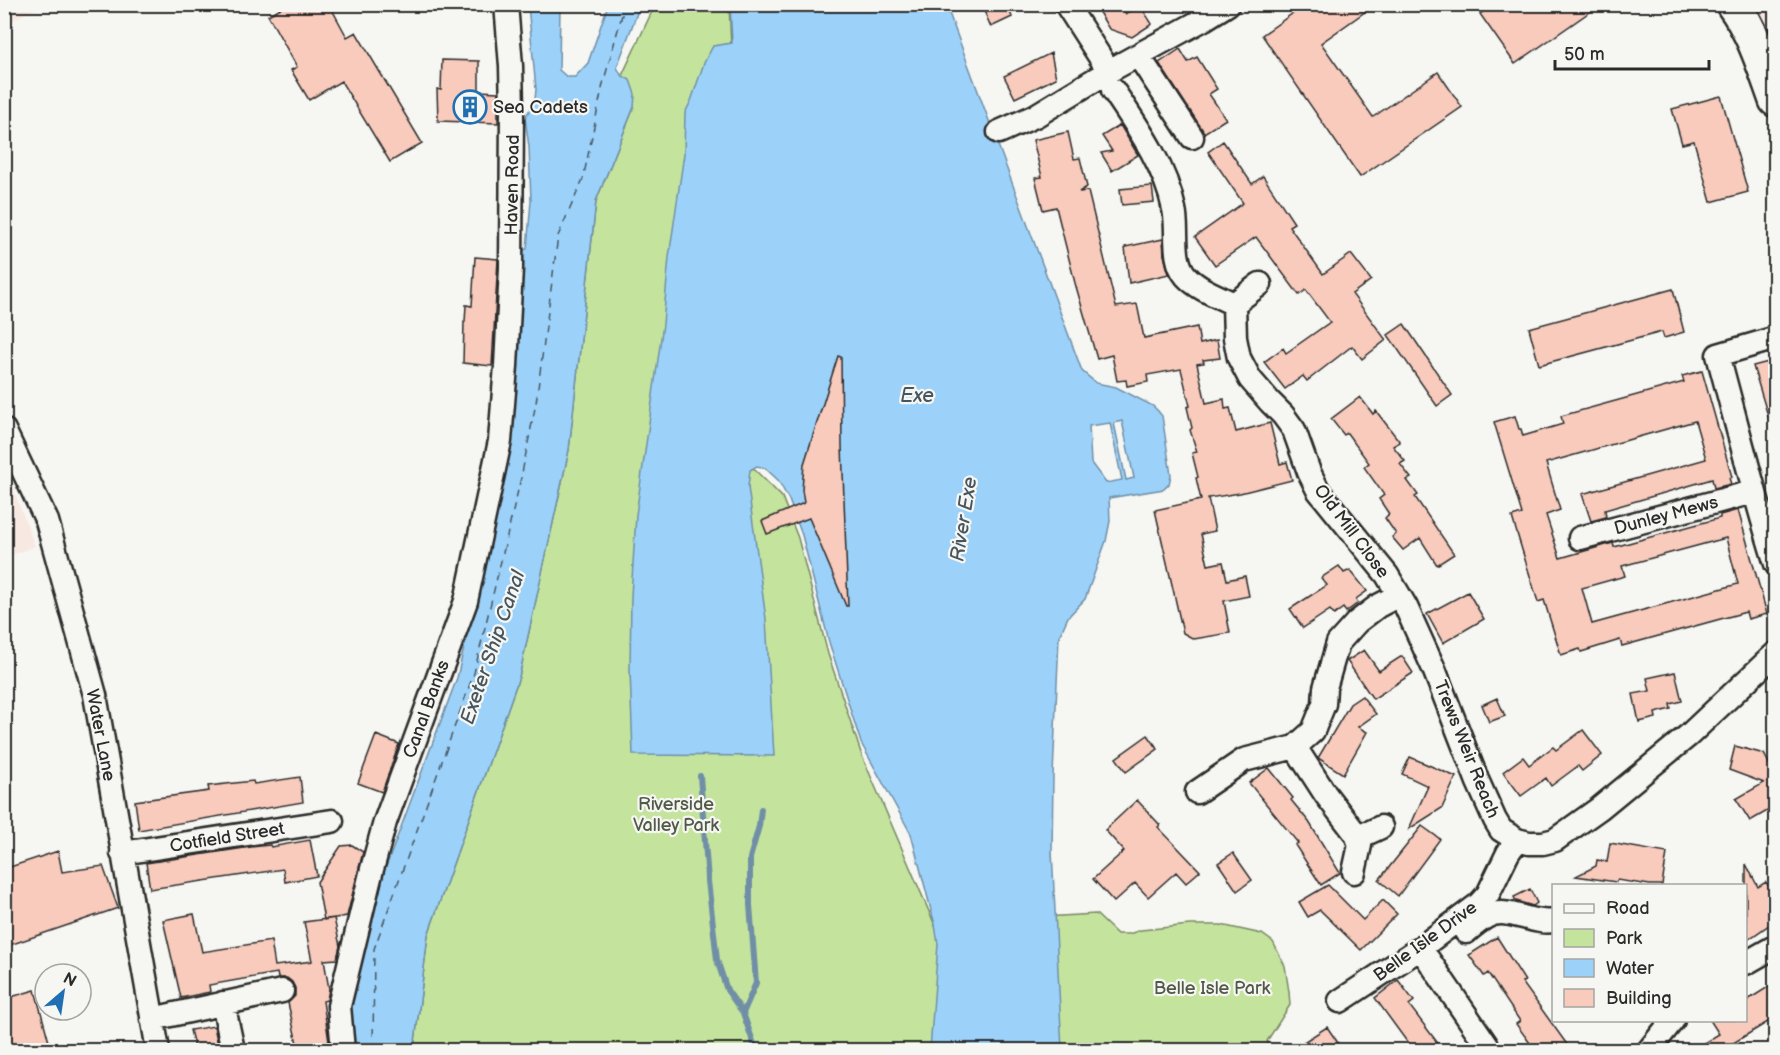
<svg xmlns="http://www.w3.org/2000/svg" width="1780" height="1055" font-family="'Balsamiq Sans',sans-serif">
<rect width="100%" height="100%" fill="#f6f6f2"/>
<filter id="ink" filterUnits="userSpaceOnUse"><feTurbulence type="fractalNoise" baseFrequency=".0167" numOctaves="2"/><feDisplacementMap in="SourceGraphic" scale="12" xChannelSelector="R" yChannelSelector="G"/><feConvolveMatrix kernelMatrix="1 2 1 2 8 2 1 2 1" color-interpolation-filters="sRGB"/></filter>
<g filter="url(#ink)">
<path fill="#f7e9e2" d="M5,4H42V5L5,24Z
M1756,5H1775V52Z
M5,467L35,546L5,558H4Z"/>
<path fill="#c4e49d" stroke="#788864" stroke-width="1.5" d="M655,5H729L751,466L782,497L798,538L828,654L862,756L940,937L932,1050H414L428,935L519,677L569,450L596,201L634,107L619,82Z
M1096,914L1117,934H1129L1141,930L1190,925H1221L1262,934L1273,942L1285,966L1289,992L1290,1005L1267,1041L1270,1050H1059L1026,918Z"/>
<path fill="#9cd2fa" stroke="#6f8fa7" stroke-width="1.5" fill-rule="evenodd" d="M528,5H560L559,70L567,77H575L588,63L608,5H640L617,67L621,75L630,80L635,94L634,107L596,201L569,450L519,677L428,935L414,1050H349L342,1003L372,885L386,867L457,678L505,470L519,251L527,249L531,201L529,147L525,118L535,100L536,89Z
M730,5H946L1082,371L1096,383L1116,387L1153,406L1158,411L1162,416L1171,475L1169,484L1164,489L1109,498L1110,521L1106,541L1085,599L1068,617L1059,637L1053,775L1052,851L1062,1050H930L938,944L935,925L911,834L861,743L829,642L802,535L789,500L778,480L765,468L757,466L750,470L748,487L766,619L774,756L633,755L630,670L631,596L636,515L663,324L669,257L684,154L685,113L691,101L704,63L713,46L732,43ZM1122,421L1134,478L1126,480L1114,423ZM1110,423L1122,480L1106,483L1091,463L1089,426Z"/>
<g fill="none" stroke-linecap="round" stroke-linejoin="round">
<path stroke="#6f8fa7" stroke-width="6" d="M700,776L708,881L717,960L727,990L743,1013L756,1050
M743,1013L756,983L750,905V858L759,826L761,809"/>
<path stroke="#47555f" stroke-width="1.5" stroke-dasharray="8 6" stroke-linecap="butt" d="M373,1050L374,949L474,673L521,478L536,403L558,236L583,179L603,84L625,4"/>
</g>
<path fill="#f8cbbc" stroke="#2b2b2b" stroke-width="1.5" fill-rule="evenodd" d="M288,4H329L347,37L356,32L422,143L390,162L341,81L309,100L291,70L297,67L268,15Z
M981,4H1007L1012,17L991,27Z
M1094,4H1120L1126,14L1140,5L1152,24L1132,37L1109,29Z
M1306,4H1376L1321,43L1373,117L1438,72L1462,107L1360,177L1262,35Z
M1494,4H1601L1515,64L1480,14Z
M1180,49L1188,62L1197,57L1217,89L1209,94L1226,119L1204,133L1159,63Z
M1051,53L1056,78L1015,98L1004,76Z
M442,60L479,61V91L498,92V123L438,121L437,89L441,90Z
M1721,96L1748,192L1711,202L1694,141L1682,144L1672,109Z
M1120,125L1138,155L1112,171L1101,153L1112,151L1102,136Z
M1068,132L1074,159L1080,158L1087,187L1079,192L1088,191L1116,307L1137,304L1144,338L1197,327L1200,344L1217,340L1220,358L1203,360L1204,363L1197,364L1206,403L1224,399L1225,409L1230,408L1236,432L1270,423L1280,464L1287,462L1292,480L1240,493L1208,498L1215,531L1201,534L1208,565L1223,562L1227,580L1245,576L1249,596L1224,601L1230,633L1194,639L1183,633L1155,510L1201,500L1196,478L1198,477L1192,453L1197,452L1190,430L1192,428L1187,407L1190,406L1181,369L1147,375L1148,382L1127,386L1126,380L1117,381L1112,355L1097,359L1075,283L1056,207L1043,210L1035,178L1042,177L1033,140Z
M1223,141L1252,184L1263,176L1294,223L1289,226L1323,274L1351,254L1371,280L1352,294L1386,340L1362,359L1352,346L1307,381L1303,376L1285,389L1264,362L1283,348L1286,353L1330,322L1306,290L1299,295L1256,237L1215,265L1195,237L1243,203L1208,152Z
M1152,186L1154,202L1122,205L1120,189Z
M1163,239L1164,255L1169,274L1129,283L1125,247Z
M475,257L498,259L492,366L463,363L464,322H465L466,305L472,306Z
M1673,289L1684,332L1664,338L1662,332L1539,365L1529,328Z
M1404,324L1452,395L1437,406L1388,335Z
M838,356L841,357L842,446L848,606H846L809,518L767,534L762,521L804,503L802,490L804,464Z
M1776,360V425L1771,426L1753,366Z
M1702,371L1732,477L1729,478L1731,484L1714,488L1712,479L1605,510L1606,517L1591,521L1582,494L1706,459L1695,421L1546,463L1560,510L1546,515L1560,558L1613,543L1614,547L1720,518V515L1738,510L1767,614L1748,619L1746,612L1622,646L1620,640L1581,652L1580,649L1561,655L1544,600L1538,602L1512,517L1522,514L1494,422L1515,416L1519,429H1521L1523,436L1563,424L1561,416L1684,382L1682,376ZM1726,538L1738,584L1592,624L1582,588L1625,576L1622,566Z
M1360,397L1373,414L1376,411L1400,442L1393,446L1405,461L1400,464L1411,478L1407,480L1418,495L1415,497L1454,554L1437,565L1420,538L1403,550L1392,537L1396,534L1385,518L1389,514L1379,499L1384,495L1364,467L1369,463L1347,433L1344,435L1331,419Z
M1339,566L1344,573L1350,570L1367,591L1356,599L1358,603L1346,612L1343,608L1334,615L1330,610L1303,628L1290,609L1327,585L1321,578Z
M1468,592L1484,619L1443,643L1427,614Z
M1364,650L1379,671L1402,656L1413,673L1373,699L1347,661Z
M1675,672L1682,701L1670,704L1671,709L1655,713L1656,718L1639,722L1633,694L1650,691L1647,678Z
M1362,696L1376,714L1358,727L1367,732L1343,774L1318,758L1350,704Z
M1497,698L1505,716L1489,722L1482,705Z
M1583,730L1602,755L1582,771L1578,766L1551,786L1546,778L1521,796L1503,772L1523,757L1529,765L1553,747L1556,750Z
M376,735L399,744L382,792L358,783Z
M1148,735L1158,749L1126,772L1116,758Z
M1735,746L1764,754L1776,776V806L1750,821L1736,799L1764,783L1729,770Z
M1410,757L1456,777L1442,808L1409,829L1428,786L1402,774Z
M1269,768L1293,798L1291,800L1309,822L1340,873L1321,885L1295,845L1298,843L1249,783Z
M300,777L303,802L139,830L135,801L209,791L208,786L253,781L254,784Z
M1137,800L1160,825L1158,827L1200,871L1186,883L1176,872L1148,897L1135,883L1114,902L1093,879L1124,851L1105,830Z
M1422,826L1440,839L1398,896L1379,880Z
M310,840L317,876L285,882L283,869L150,889L146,863L251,847L270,845L271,847Z
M1610,843L1667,853L1662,885H1650L1617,880L1616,882L1576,876L1596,866L1597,860L1607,862Z
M352,845L363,852L347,916L324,920L317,882L341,846Z
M58,851L62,872L103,866L118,908L4,947V869Z
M1233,853L1252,880L1237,891L1218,863Z
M1746,864L1758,887L1766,882L1776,897V920L1746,941Z
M1328,885L1363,920L1383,900L1397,914L1361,950L1320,910L1308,917L1299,902Z
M1530,889L1537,903L1533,906L1516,901L1514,897Z
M194,914L202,952L271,941L275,966L312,961L304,922L334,918L340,946L337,959L324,960L329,989L327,1000L323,1001L329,1042L298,1048L288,1003L295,996V988L292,982L287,978H278L277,973L209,985L210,992L181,998L163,920Z
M1497,937L1525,981L1522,982L1571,1050H1535L1516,1024L1520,1021L1488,973L1484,976L1469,955Z
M1398,980L1414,1001L1409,1005L1443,1050H1413L1375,998Z
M1776,982V1017L1722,1050H1692L1719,1034L1710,1020H1746V1001Z
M35,990L49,1042L16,1050H4V999Z
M214,1026L219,1050H195L190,1030Z
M1327,1027L1343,1050H1291Z"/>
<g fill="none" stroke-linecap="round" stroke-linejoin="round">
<g stroke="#2b2b2b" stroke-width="27">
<path id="street" d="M1066,4L1109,71
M1138,55L1192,137
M1113,90C1137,126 1165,165 1174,209C1179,230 1171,259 1186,276C1199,290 1218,296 1234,304
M999,132L1035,116L1109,71L1204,19L1228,4
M1260,284L1234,304L1235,338L1239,358L1250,379L1270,402L1283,415L1294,430L1309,472L1318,490L1387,575L1399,595
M1776,338L1718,355C1737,425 1754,495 1776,564
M4,430L47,521L95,695L158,1050
M1580,538L1753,492
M1295,747L1326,795L1356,834L1368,833L1381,827
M1197,792L1244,760L1295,747L1313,731L1324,704L1325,688L1338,643L1357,622L1378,606L1399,595L1406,607L1434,669L1478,782L1495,820L1501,830L1517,840L1529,843H1543L1555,840L1600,808L1689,735L1776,653
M122,853L332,821
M1354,872L1360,845L1356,834
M1466,932C1472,927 1479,921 1486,917C1507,905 1531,925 1554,921
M1419,949L1428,959L1490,1050
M1746,963L1776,946
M1340,1001L1419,949L1479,904L1488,894L1508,853L1517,840
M223,1003L233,1050
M152,1019L282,991
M343,1050L339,1006L372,869L385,822L466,601L500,441L506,366L511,268L512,110L511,66L506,4
M1649,1050L1673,1020"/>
</g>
<g stroke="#2b2b2b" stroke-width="38">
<path id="primary" d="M1733,4C1754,33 1764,67 1776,100"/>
</g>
<use href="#street" stroke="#f6f6f2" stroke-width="22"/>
<use href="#primary" stroke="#f6f6f2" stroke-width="33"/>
</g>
</g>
<defs>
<g id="building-ring" transform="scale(1.725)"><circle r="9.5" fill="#f6f6f2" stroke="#1f6fb2" stroke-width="1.5"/><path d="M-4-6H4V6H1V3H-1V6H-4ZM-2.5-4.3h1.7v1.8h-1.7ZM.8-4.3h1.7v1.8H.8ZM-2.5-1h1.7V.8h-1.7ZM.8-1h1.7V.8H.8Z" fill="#1f6fb2"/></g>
</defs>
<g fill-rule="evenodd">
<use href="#building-ring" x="470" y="107"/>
</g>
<g text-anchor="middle" stroke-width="4.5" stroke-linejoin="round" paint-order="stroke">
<g font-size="18" fill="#2b2b2b" stroke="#f6f6f2" text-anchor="start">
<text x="493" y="113">Sea Cadets</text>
</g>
<g font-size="18" fill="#2b2b2b" stroke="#f6f6f2">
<text transform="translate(512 185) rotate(-89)" y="6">Haven Road</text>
<text transform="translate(1666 515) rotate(-15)" y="6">Dunley Mews</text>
<text transform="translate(1352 531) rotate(53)" y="6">Old Mill Close</text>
<text transform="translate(426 709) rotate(-70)" y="6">Canal Banks</text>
<text transform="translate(101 735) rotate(79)" y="6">Water Lane</text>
<text transform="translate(1467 749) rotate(68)" y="6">Trews Weir Reach</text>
<text transform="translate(227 837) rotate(-9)" y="6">Cotfield Street</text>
<text transform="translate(1425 941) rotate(-36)" y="6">Belle Isle Drive</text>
</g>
<g font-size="18" fill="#515948" stroke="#f6f6f2">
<text x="676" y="810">Riverside<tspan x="676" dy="21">Valley Park</tspan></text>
<text x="1212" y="994">Belle Isle Park</text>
</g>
<g font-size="20" font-style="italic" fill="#47555f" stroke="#f6f6f2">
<text x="917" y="402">Exe</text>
<text transform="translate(963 519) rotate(-81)" y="7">River Exe</text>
<text transform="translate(492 647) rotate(-71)" y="7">Exeter Ship Canal</text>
</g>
</g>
<rect width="1780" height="1055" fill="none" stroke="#f6f6f2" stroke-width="24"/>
<rect x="12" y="12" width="1756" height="1031" fill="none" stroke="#2b2b2b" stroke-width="2" filter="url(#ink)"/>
<rect x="1552" y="884" width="195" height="138" fill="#f6f6f2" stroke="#a5a5a2" stroke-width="1.5"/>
<rect x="1564" y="904" width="30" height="9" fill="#f6f6f2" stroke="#a5a5a2" stroke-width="1.5"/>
<text x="1606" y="914" font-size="18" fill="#2b2b2b">Road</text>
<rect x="1564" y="929" width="30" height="18" fill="#c4e49d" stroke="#a5a5a2" stroke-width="1.5"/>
<text x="1606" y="944" font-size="18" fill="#2b2b2b">Park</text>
<rect x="1564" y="959" width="30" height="18" fill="#9cd2fa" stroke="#a5a5a2" stroke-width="1.5"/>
<text x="1606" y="974" font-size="18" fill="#2b2b2b">Water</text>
<rect x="1564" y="989" width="30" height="18" fill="#f8cbbc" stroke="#a5a5a2" stroke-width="1.5"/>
<text x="1606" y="1004" font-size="18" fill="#2b2b2b">Building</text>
<g transform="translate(63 992) rotate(29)"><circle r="28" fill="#f6f6f2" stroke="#a5a5a2" stroke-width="1.5"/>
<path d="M0-4.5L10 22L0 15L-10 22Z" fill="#1f6fb2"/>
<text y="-9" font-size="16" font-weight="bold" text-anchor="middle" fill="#2b2b2b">N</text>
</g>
<path d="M1555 60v9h154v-9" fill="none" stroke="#2b2b2b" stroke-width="3"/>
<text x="1564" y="60" font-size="18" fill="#2b2b2b" stroke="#f6f6f2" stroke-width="4.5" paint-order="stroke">50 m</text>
</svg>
